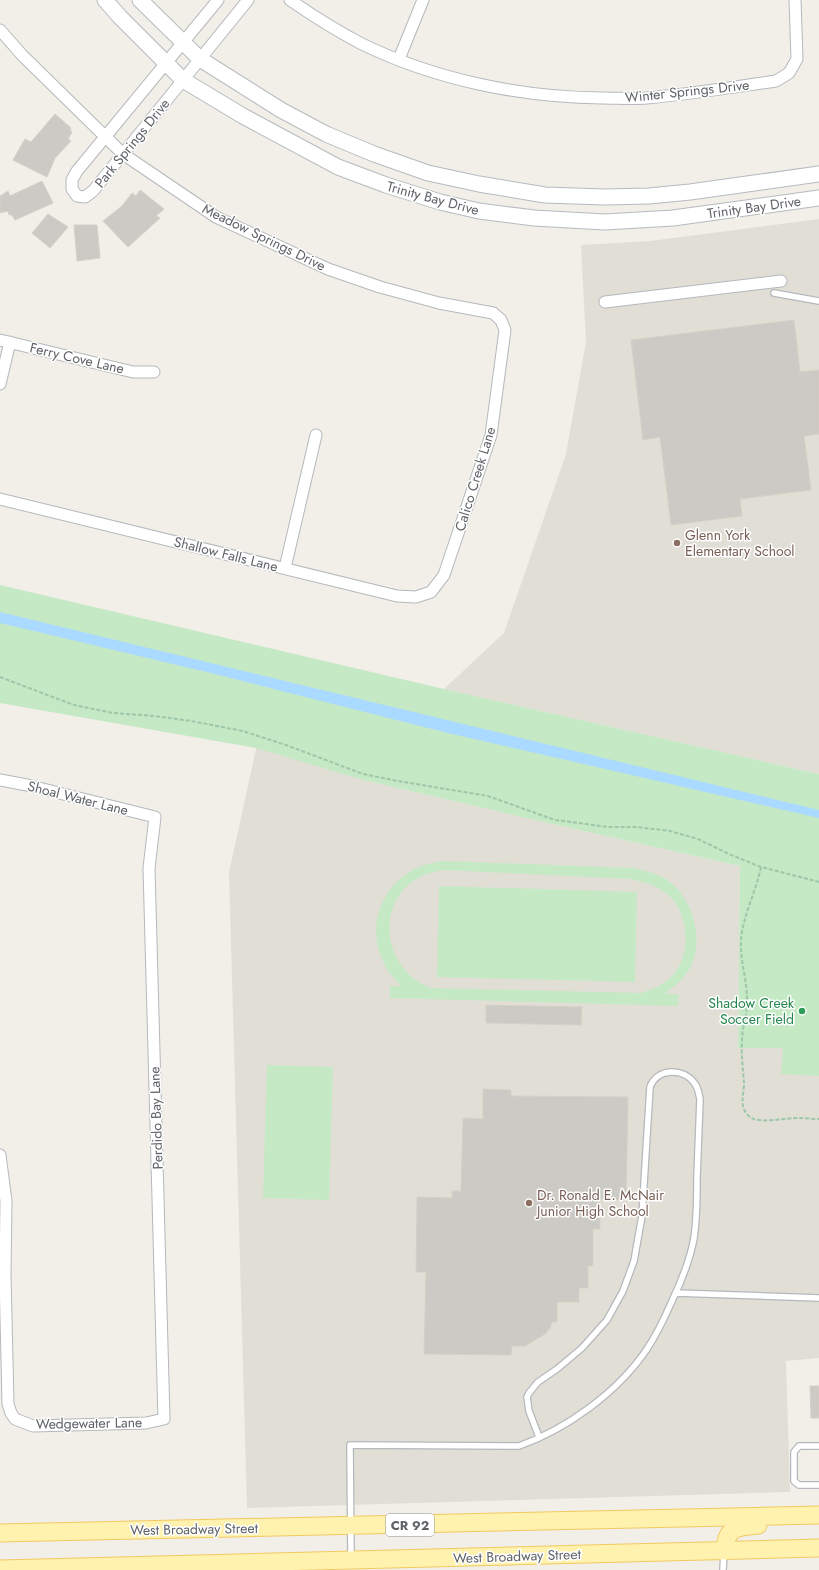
<svg xmlns="http://www.w3.org/2000/svg" width="819" height="1570" font-family="Jost,sans-serif">
<rect width="100%" height="100%" fill="#f1efe8"/>
<path fill="#e1ded6" d="M819,219V774L444,689L504,633L566,454L586,342L581,245L650,241Z
M257,745L363,780L557,825L740,866L738,1047L819,1048V1358L786,1361L790,1492L247,1508L229,872Z"/>
<path fill="#c5e8c5" fill-rule="evenodd" d="M0,585L444,689L819,774V1076L781,1074L783,1048H738L740,866L557,825L363,780L256,748L0,703Z
M444,861L634,868C645,871 656,873 666,879C691,895 703,934 693,961C688,976 677,984 665,993L679,995L678,1006L390,998V986H401C394,978 387,971 383,961C366,926 382,884 417,868C426,864 435,862 444,861ZM444,870L630,879C644,882 656,885 667,894C690,913 692,956 671,977C662,985 652,990 641,993L430,988C371,963 377,877 444,870Z
M439,886L637,892L635,982L437,977Z
M267,1065L333,1067L329,1200L263,1198Z"/>
<path fill="#aadaff" d="M0,612L819,810V818L444,732L215,674L0,623Z"/>
<path fill="#cccac5" stroke="#d6d1c6" d="M55,114L71,128L70,130L72,132L68,139L71,141L55,158L47,177L13,160L25,139L31,142Z
M42,181L53,203L15,220L12,215H9L8,211L0,213V196L8,191L10,196Z
M140,190L164,209L156,216L160,218L128,247L103,221L122,206L132,193L136,196Z
M48,214L68,227L50,248L32,233Z
M74,225H97L100,258L77,261Z
M794,320L800,372L819,370V434L804,436L811,490L740,499L742,516L671,525L660,437L643,440L631,340Z
M486,1005L582,1007L581,1025L486,1023Z
M483,1089L511,1090V1096L628,1097L626,1200L600,1199V1229H593V1266H588V1288H579V1302H557V1322H552L550,1328L545,1334L525,1346H512L511,1355L424,1354L426,1272H416L417,1197L452,1198V1191H461L463,1118L483,1119Z
M810,1386H819V1418H811Z"/>
<g fill="none" stroke-linecap="round" stroke-linejoin="round">
<g stroke="#b5b8bc" stroke-width="8">
<path id="lane" d="M774,293L819,301
M676,1293L819,1298
M819,1446H799L794,1452V1481L799,1485H819
M351,1558L350,1445L519,1446C567,1429 618,1392 647,1349C657,1334 665,1317 672,1301C682,1280 690,1260 694,1238C697,1218 697,1198 697,1177C698,1151 699,1125 700,1099C699,1094 698,1088 695,1084C684,1067 657,1068 650,1087L642,1216L634,1261L623,1291L607,1320L582,1348L557,1369L538,1382L529,1393L527,1397L529,1411L539,1437
M723,1570L724,1552"/>
</g>
<g stroke="#b5b8bc" stroke-width="13">
<path id="street" d="M218,0L77,171L72,180V189L77,196L85,197L93,191L248,0
M290,0C313,16 337,31 362,44C436,80 520,97 602,98C617,98 633,99 647,98C691,94 734,87 776,81L789,73L797,59L795,0
M0,30L22,55L123,154L216,217L328,269L380,287L439,303L493,313L501,320L505,330L491,435L444,575L431,592L416,597L397,596L0,499
M399,59L423,0
M605,302L781,281
M0,340L133,372H154
M0,384L10,342
M285,568L316,435
M0,780L27,785L155,817L149,868L164,1419L146,1423L33,1426L15,1419L11,1413L8,1404L5,1275L6,1201L0,1155"/>
</g>
<g stroke="#b6babf" stroke-width="17">
<path id="secondary" d="M105,0L120,17L183,80L243,116L338,167L386,185L440,202L479,211L534,218L605,222L673,218L819,198
M140,0L200,59L281,110L326,134L374,154L428,173L479,184L545,195L605,197L649,196L690,192L819,174"/>
</g>
<g stroke="#f2c960" stroke-width="19">
<path id="primary" d="M0,1533L819,1515
M725,1551C725,1527 738,1527 758,1525
M0,1569L819,1548"/>
</g>
<path stroke="#9cc7a9" stroke-width="2" stroke-dasharray="4 2" stroke-linecap="butt" d="M0,677L74,705L113,713L155,716L191,721L243,731L286,745L363,774L398,781L488,796L555,820L609,827H637L670,831L698,839L729,854L761,867L819,882
M761,867C756,892 743,915 741,940C740,962 748,983 747,1004C747,1016 742,1028 742,1040C741,1055 743,1069 744,1083C744,1096 738,1107 750,1117C758,1124 786,1118 798,1118C805,1118 812,1119 819,1119"/>
<use href="#lane" stroke="#fff" stroke-width="5.5"/>
<use href="#street" stroke="#fff" stroke-width="11"/>
<use href="#secondary" stroke="#fff" stroke-width="15"/>
<use href="#primary" stroke="#fff2af" stroke-width="17"/>
</g>
<g fill="#8d6e63" stroke="#fff" stroke-width="1.5">
<circle cx="677" cy="543" r="4"/>
<circle cx="529" cy="1203" r="4"/>
</g>
<circle fill="#2e9e5b" stroke="#fff" stroke-width="1.5" cx="802" cy="1011" r="4"/>
<g text-anchor="middle" stroke-width="3" stroke-linejoin="round" paint-order="stroke">
<rect fill="#fff" stroke="#8f9295" stroke-width="1" x="386" y="1514" width="48" height="22" rx="3"/>
<g font-size="13" font-weight="bold" fill="#5f6368">
<text x="410" y="1530">CR 92</text>
</g>
<g font-size="14" fill="#5f6368" stroke="#fff">
<text transform="translate(687 91) rotate(-6)" y="5">Winter Springs Drive</text>
<text transform="translate(132 143) rotate(-51)" y="5">Park Springs Drive</text>
<text transform="translate(433 198) rotate(15)" y="5">Trinity Bay Drive</text>
<text transform="translate(754 207) rotate(-8)" y="5">Trinity Bay Drive</text>
<text transform="translate(264 237) rotate(26)" y="5">Meadow Springs Drive</text>
<text transform="translate(77 358) rotate(13)" y="5">Ferry Cove Lane</text>
<text transform="translate(475 479) rotate(-73)" y="5">Calico Creek Lane</text>
<text transform="translate(226 554) rotate(14)" y="5">Shallow Falls Lane</text>
<text transform="translate(78 798) rotate(14)" y="5">Shoal Water Lane</text>
<text transform="translate(156 1118) rotate(-92)" y="5">Perdido Bay Lane</text>
<text transform="translate(89 1423) rotate(-1)" y="5">Wedgewater Lane</text>
<text transform="translate(194 1529) rotate(-1)" y="5">West Broadway Street</text>
<text transform="translate(517 1556) rotate(-2)" y="5">West Broadway Street</text>
</g>
<g font-size="14" fill="#785e54" stroke="#fff" text-anchor="start">
<text x="685" y="540">Glenn York<tspan x="685" dy="16">Elementary School</tspan></text>
<text x="537" y="1200">Dr. Ronald E. McNair<tspan x="537" dy="16">Junior High School</tspan></text>
</g>
<g font-size="14" fill="#27864d" stroke="#fff" text-anchor="end">
<text x="794" y="1008">Shadow Creek<tspan x="794" dy="16">Soccer Field</tspan></text>
</g>
</g>
</svg>
